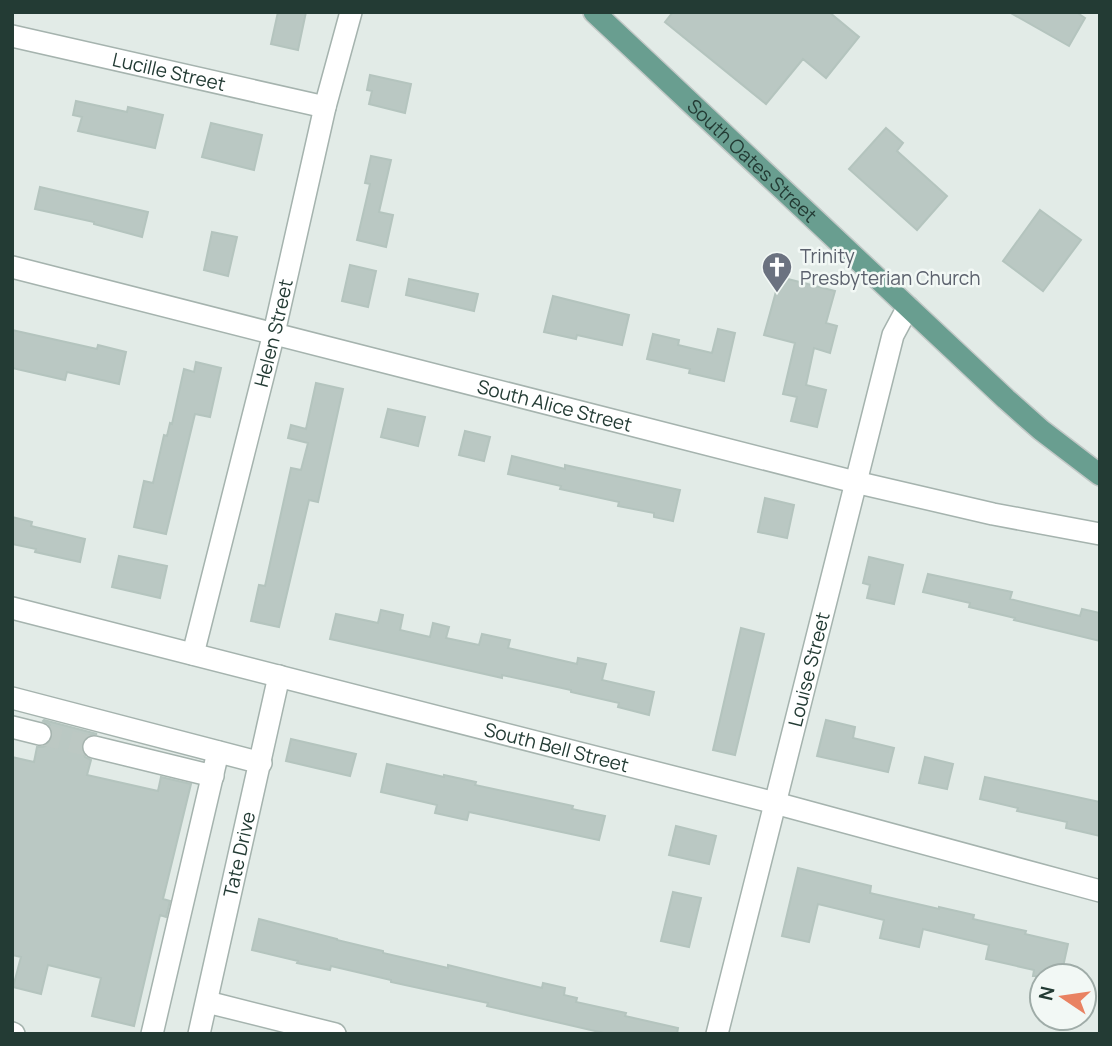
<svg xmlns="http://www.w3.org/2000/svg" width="1112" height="1046" font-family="Manrope,sans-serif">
<rect width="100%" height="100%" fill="#e2ebe7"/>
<path fill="#bac8c3" stroke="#b4c4be" stroke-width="2" d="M278,12H306L298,50L271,44Z
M673,12H829L859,37L826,78L803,59L766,104L665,22Z
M1009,12H1076L1085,18L1069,46Z
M370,75L411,84L405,113L369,104L372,91L367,90Z
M76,101L127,112L128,107L163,115L155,148L78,131L82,117L73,115Z
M211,123L262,135L254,170L202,157Z
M886,128L903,143L897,151L947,196L917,230L849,169Z
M371,156L391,160L379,212L393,215L386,247L357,240L370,184L365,183Z
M40,187L148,212L142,237L94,224V222L35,209Z
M1040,210L1081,240L1043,291L1003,261Z
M212,232L237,237L228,276L204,270Z
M350,265L376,271L368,307L342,301Z
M780,277L835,291L826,323L837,326L830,353L814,348L806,385L826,390L817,427L791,421L797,397L783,394L795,343L764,335Z
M409,279L478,294L474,311L406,295Z
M553,296L629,315L622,345L577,335L576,339L544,332Z
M718,329L735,333L724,381L689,373L690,369L647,359L653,334L679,340L678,345L712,353Z
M12,330L97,349L98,345L126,352L119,384L67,372L65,380L12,368Z
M196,362L221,368L210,417L195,414L166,534L134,527L144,481L153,483L164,435L167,436L170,423L172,424L184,369L194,372Z
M316,383L343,389L318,502L309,500L279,627L251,621L259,585L265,586L291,468L301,470L308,443L288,438L291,425L306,429Z
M388,409L425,417L418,446L381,437Z
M465,431L490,437L484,461L459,455Z
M512,456L565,469V465L680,490L673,521L654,517V513L618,506L619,502L560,489L561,486L508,474Z
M765,498L794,505L787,538L758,532Z
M12,517L32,522L31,526L85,539L80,562L35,552L36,549L12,544Z
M119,556L167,566L160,598L112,587Z
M869,557L903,565L894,604L867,598L870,585L863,583Z
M928,574L1012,592L1010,599L1080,616L1082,609L1100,613V641L1014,620L1015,618L969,607L970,603L923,592Z
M381,610L403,615L400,630L430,637L433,623L449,627L446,638L479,645L482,634L510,640L508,648L577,664L578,658L606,664L602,680L654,692L649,715L618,707L619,703L571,692V690L502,675V678L330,639L336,614L378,623Z
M741,628L764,634L735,755L713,750Z
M44,720L97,734L90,735L84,738L81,743L82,751L85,757L91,760L87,775L158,791L161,777L191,784L163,899L170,901L166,917L160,915L134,1026L92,1016L101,978L48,965L41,994L13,987L21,957L12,955V757L34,762L37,747H43L49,744L53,737L52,730L49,724L43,721Z
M826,720L855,727L853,738L894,748L888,772L817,756Z
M291,739L356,754L350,776L286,761Z
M925,757L953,764L947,789L919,783Z
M387,764L444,777V775L476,782L475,785L573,806L572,809L605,816L599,840L469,812L467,820L435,813L437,805L381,792Z
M985,777L1100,802V836L1066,828L1067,822L1017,811L1018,808L980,799Z
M676,826L716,836L709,864L669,855Z
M798,868L871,886L870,893L939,909V907L974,915L973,919L1026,931L1025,934L1068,944L1061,976H1033L1034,970L986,959L989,945L923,929L919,947L880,938L884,920L818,904L809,942L782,936Z
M673,892L701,898L689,947L661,941Z
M259,919L337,939V940L383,951V953L448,968V965L542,988L543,983L565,988L564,995L577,998L576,1002L626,1013L625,1016L678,1028L677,1034H608L487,1006L488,1003L391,982V980L331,966L330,970L297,963L298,961L252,950Z"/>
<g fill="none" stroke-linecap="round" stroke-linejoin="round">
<path stroke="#bcc8c3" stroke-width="21" stroke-dasharray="21 10" stroke-linecap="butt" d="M40,734L94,747"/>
<g stroke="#a5b3ae" stroke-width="24">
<g id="minor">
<path id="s1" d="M12,36L325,107"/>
<path id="s2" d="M12,267L855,482L993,514L1100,534"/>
<path id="s3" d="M12,608L775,803L1100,891"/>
<path id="s4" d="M193,654L274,333L325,107L351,12"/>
<path d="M12,698L261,763"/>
<path d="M12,727L40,734"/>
<path d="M94,747L213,776"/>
<path d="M207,1002L335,1034"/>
<path d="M12,1033L14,1034"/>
<path d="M152,1034L218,752"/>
<path id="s5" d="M199,1034L279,676"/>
<path id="s6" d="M717,1034L893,335L908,307"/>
</g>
</g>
<g stroke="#c1c8c6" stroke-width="24">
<g id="major">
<path id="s7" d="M594,12L1006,399L1041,430L1100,475"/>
</g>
</g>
<use href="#minor" stroke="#fff" stroke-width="21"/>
<use href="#major" stroke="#699e90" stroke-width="21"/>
</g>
<defs>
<g id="church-pin" transform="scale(1.575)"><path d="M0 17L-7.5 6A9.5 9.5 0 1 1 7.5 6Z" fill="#6b7280" stroke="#f2f8f5"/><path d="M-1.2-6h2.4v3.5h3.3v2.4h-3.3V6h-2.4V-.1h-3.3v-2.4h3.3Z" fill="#fff"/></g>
</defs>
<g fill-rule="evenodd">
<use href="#church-pin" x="777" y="267"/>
</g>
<g text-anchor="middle" stroke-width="5" stroke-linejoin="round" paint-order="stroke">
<g font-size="19" fill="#233b34" stroke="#f2f8f5">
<text dy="7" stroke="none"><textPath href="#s1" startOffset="161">Lucille Street</textPath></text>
<text dy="7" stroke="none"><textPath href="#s7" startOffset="217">South Oates Street</textPath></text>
<text dy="7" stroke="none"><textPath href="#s4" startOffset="331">Helen Street</textPath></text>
<text dy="7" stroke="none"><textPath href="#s2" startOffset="560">South Alice Street</textPath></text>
<text dy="7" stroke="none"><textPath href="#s6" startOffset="376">Louise Street</textPath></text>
<text dy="7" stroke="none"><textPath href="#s3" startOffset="562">South Bell Street</textPath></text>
<text dy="7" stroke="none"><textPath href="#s5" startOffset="184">Tate Drive</textPath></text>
</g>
<g font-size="19" fill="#5b616d" stroke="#f2f8f5" text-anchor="start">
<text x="800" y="263">Trinity<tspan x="800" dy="22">Presbyterian Church</tspan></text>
</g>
</g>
<rect width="1112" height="1046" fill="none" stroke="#233b34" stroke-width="28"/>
<g transform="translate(1063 997) rotate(283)"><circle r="33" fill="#f2f8f5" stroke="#9faca8" stroke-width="2"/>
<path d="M0-5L12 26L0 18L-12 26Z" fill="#e98262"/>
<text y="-10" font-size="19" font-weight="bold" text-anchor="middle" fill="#233b34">N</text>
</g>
</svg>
